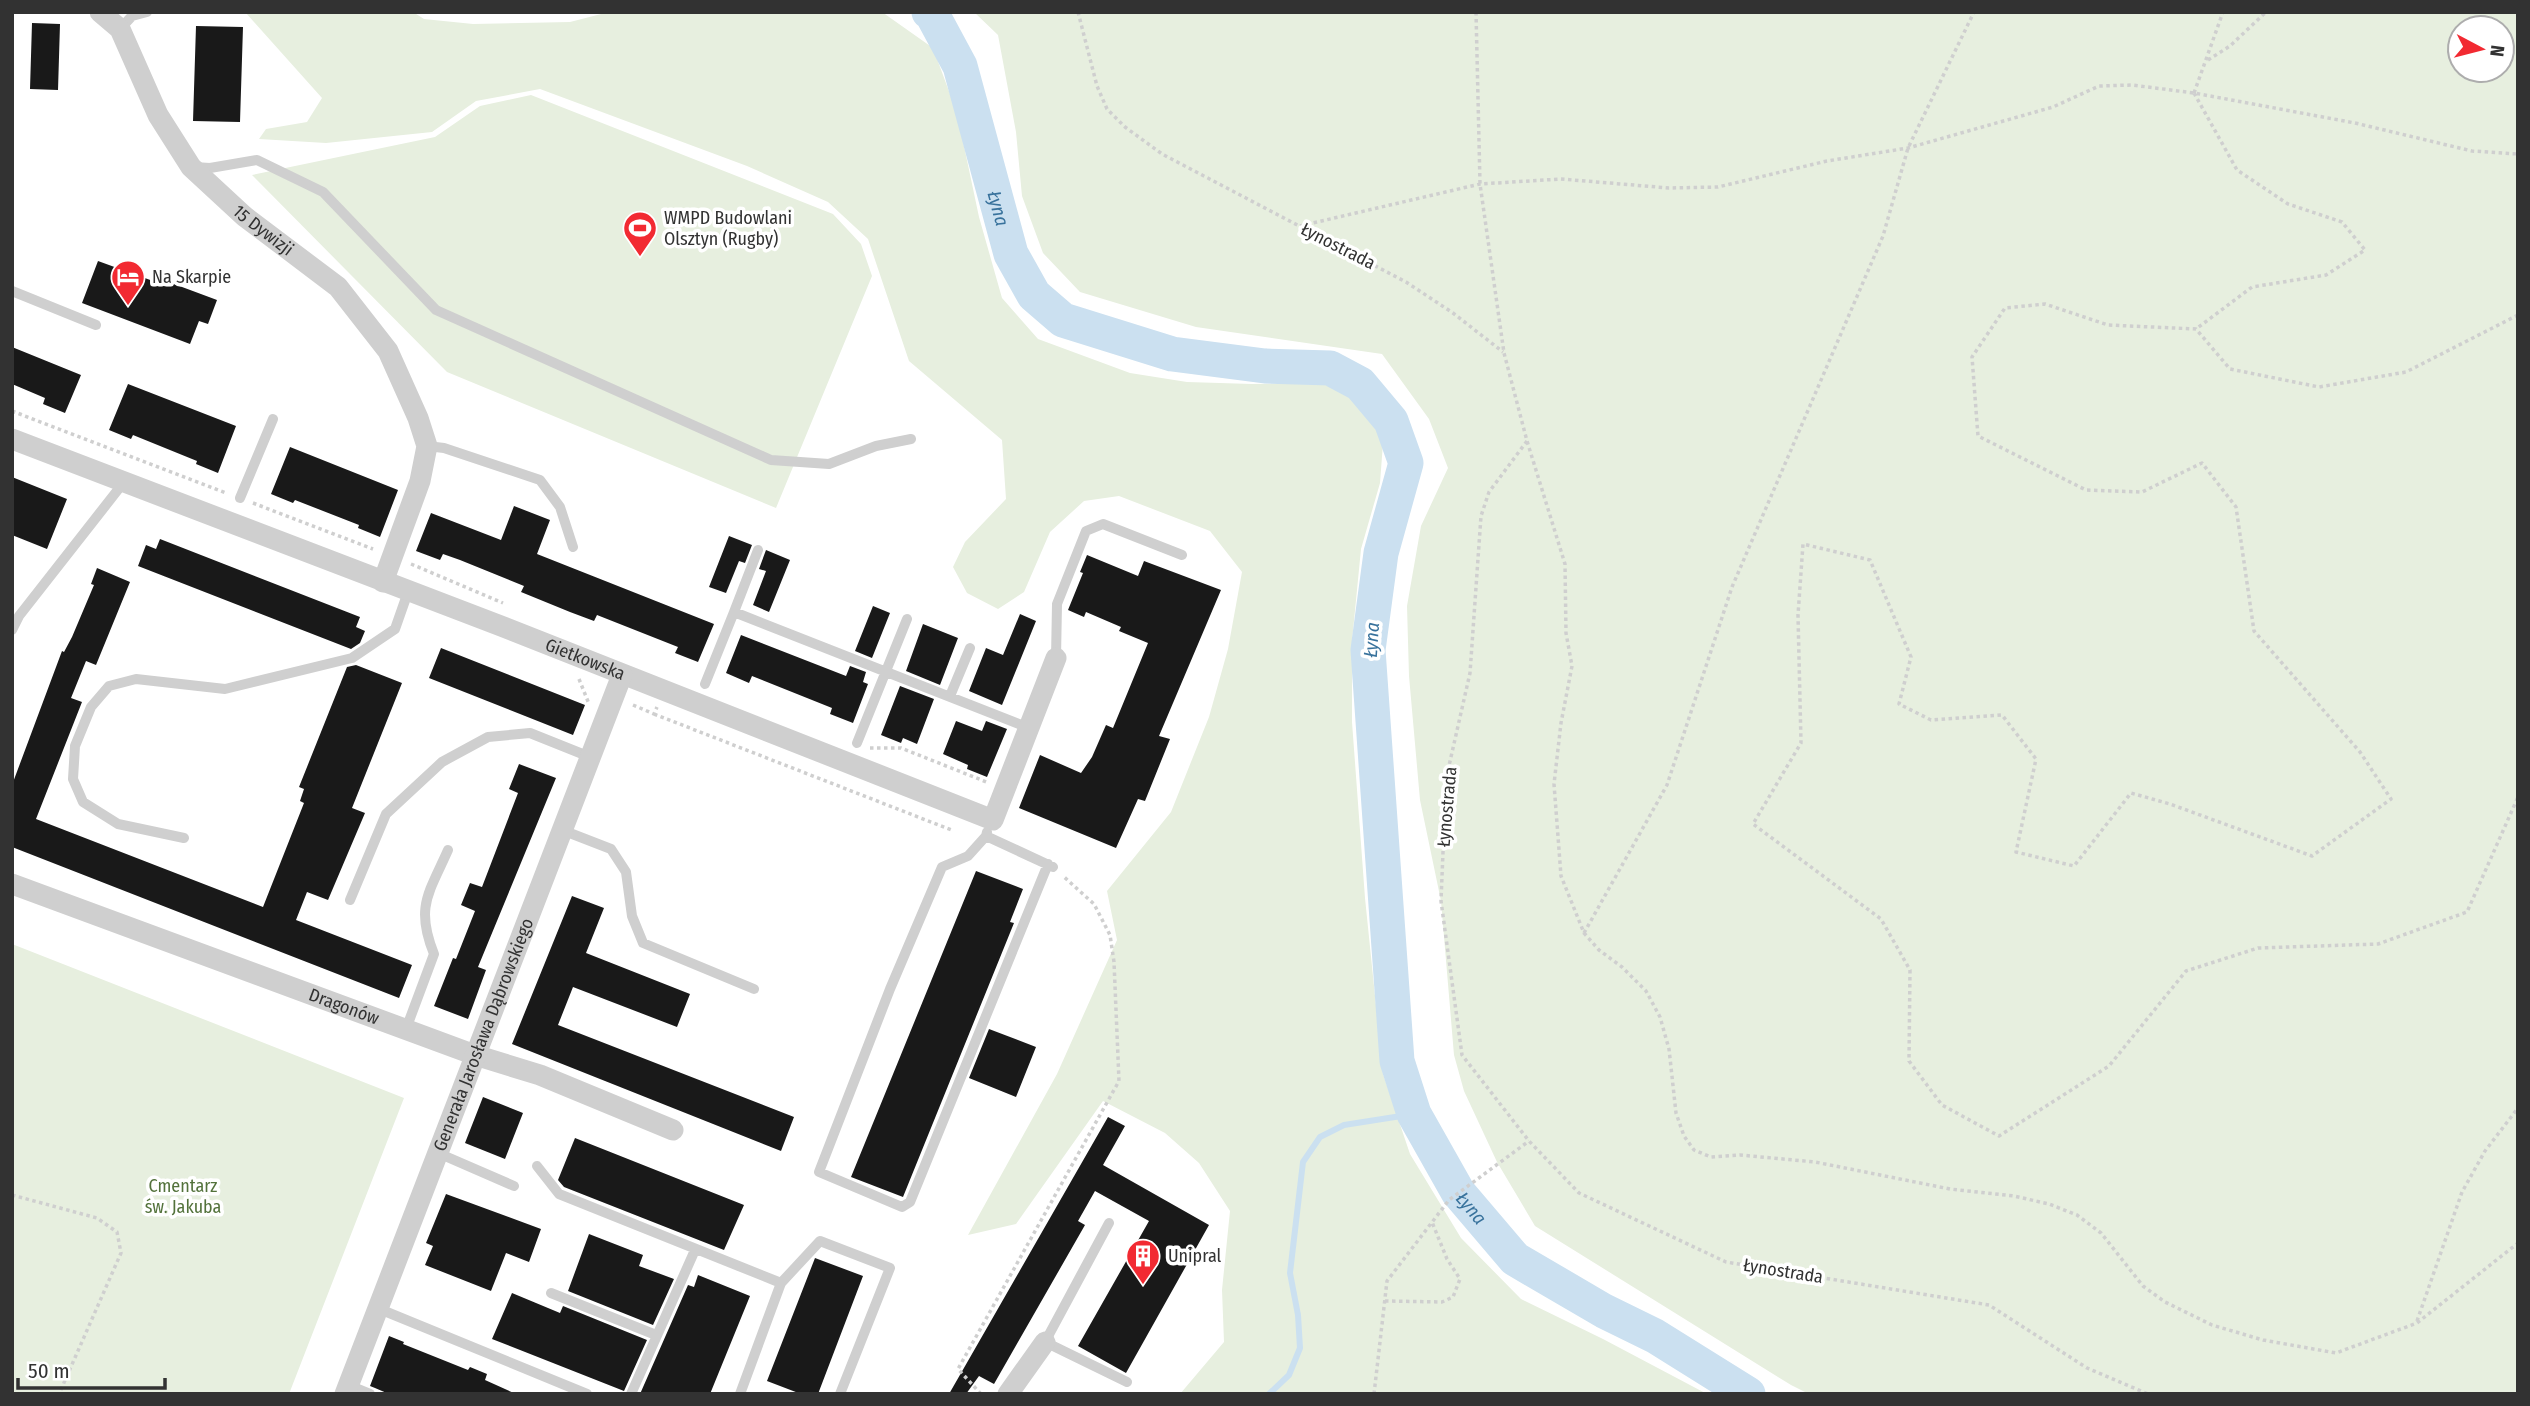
<svg xmlns="http://www.w3.org/2000/svg" width="2530" height="1406" font-family="'Fira Sans Condensed',sans-serif">
<rect width="100%" height="100%" fill="#fff"/>
<path fill="#e7efdf" fill-rule="evenodd" d="M245,12H413L424,19L473,24L570,22L609,12H882L933,48L957,113L979,217L1002,298L1038,339L1130,373L1187,382L1252,384L1326,383L1368,406L1383,443L1380,483L1361,549L1352,641V722L1365,898L1383,1074L1410,1154L1461,1238L1521,1299L1603,1339L1707,1394H1180L1224,1342L1222,1290L1230,1211L1199,1163L1165,1133L1103,1101L1016,1224L968,1235L1057,1074L1117,940L1107,891L1171,812L1209,717L1228,649L1242,572L1210,531L1119,496L1084,501L1050,532L1024,592L998,609L967,593L953,567L965,542L1006,499L1002,440L909,361L868,239L828,202L747,166L540,89L476,101L432,132L326,143L259,139L266,129L307,122L322,98Z
M974,12H2518V1394H1809L1791,1385L1535,1226L1497,1162L1464,1091L1454,1055L1441,901L1420,800L1409,676L1407,606L1421,526L1448,468L1429,419L1382,354L1196,327L1080,292L1043,253L1022,196L1016,132L998,35ZM2502,28V70H2460V28Z
M531,95L833,214L861,244L872,276L776,508L447,372L252,175L435,137L480,106Z
M12,944L404,1098L289,1394H12Z"/>
<g fill="none" stroke-linecap="round" stroke-linejoin="round">
<path stroke="#cbe0f0" stroke-width="6" d="M1269,1394L1289,1375L1300,1348L1298,1315L1290,1273L1303,1162L1320,1137L1344,1125L1414,1114"/>
<path stroke="#cbe0f0" stroke-width="35" id="s1" d="M929,12L932,14L960,66L1011,254L1034,295L1063,320L1172,354L1265,366L1330,368L1360,384L1391,421L1406,463L1381,553L1368,650L1397,1061L1414,1114L1458,1192L1515,1259L1604,1311L1655,1336L1748,1394"/>
</g>
<path fill="#191919" d="M32,23L60,24L58,90L30,89Z
M196,26L243,27L240,122L193,121Z
M98,261L164,285L166,281L217,300L208,324L199,321L190,344L82,303Z
M12,347L81,375L65,413L43,404L45,398L12,384Z
M128,384L236,426L218,473L196,464L197,461L133,435L131,439L109,430Z
M290,447L398,490L380,537L358,528L359,525L295,500L293,503L271,494Z
M12,477L67,499L47,549L12,535Z
M514,506L550,520L537,554L714,624L698,662L675,653L678,647L597,615L594,621L570,612L521,592L524,586L460,560L443,554L440,560L416,551L431,513L501,540Z
M729,536L752,545L745,563L739,561L726,593L709,587Z
M160,539L360,617L356,627L365,631L360,643L351,649L138,566L146,545L156,549Z
M766,550L790,560L769,612L753,605L766,571L759,569Z
M1087,555L1138,576L1144,561L1221,590L1159,736L1170,739L1145,801L1138,799L1116,848L1019,808L1040,755L1081,773L1092,757L1106,725L1113,728L1148,643L1119,631L1121,627L1086,612L1084,617L1068,610L1083,573L1080,572Z
M97,568L130,582L96,665L86,661L71,698L82,702L36,819L263,907L304,803L300,801L304,789L299,787L347,667L356,665L402,683L352,808L365,813L328,900L307,892L296,920L412,965L399,998L12,847V785L62,651L64,652L72,637L94,585L91,584Z
M873,606L890,613L872,658L855,651Z
M1020,614L1036,621L1002,705L969,691L986,648L1003,655Z
M923,624L958,638L940,685L906,671Z
M741,635L846,676L850,666L866,672L863,682L868,684L853,723L830,714L832,708L752,676L749,683L726,673Z
M441,648L585,705L573,735L429,678Z
M900,686L934,699L917,744L903,738L901,743L881,735Z
M956,721L982,731L986,721L1007,729L987,777L967,769L968,765L943,754Z
M519,764L556,778L478,967L486,970L468,1019L434,1006L453,958L456,959L475,911L461,905L470,883L482,887L518,793L509,789Z
M976,871L1023,889L1010,922L1014,923L903,1197L851,1177Z
M572,896L604,908L586,953L690,994L677,1027L573,987L558,1025L794,1117L781,1151L512,1044Z
M989,1029L1036,1047L1016,1097L969,1078Z
M483,1097L523,1113L505,1159L465,1143Z
M1108,1117L1125,1126L1103,1165L1209,1225L1126,1373L1078,1346L1149,1221L1095,1191L1078,1221L1085,1225L994,1384L979,1376L966,1394H949Z
M575,1138L744,1205L724,1250L564,1187L558,1180Z
M446,1194L541,1229L529,1262L506,1253L491,1291L425,1265L433,1246L426,1243Z
M589,1234L643,1255L639,1266L674,1279L653,1325L568,1291Z
M815,1258L863,1276L818,1394H801L767,1381Z
M698,1275L750,1296L710,1394H640L688,1285L694,1287Z
M512,1293L560,1313L563,1306L647,1340L624,1391L492,1339Z
M389,1336L404,1342L403,1344L468,1370L470,1367L487,1374L485,1380L516,1394H389L375,1388L370,1386Z"/>
<g fill="none" stroke-linecap="round" stroke-linejoin="round">
<path stroke="#cfcfcf" stroke-width="3.5" stroke-dasharray="3.5 3.5" stroke-linecap="butt" d="M1078,12L1097,86L1107,109L1125,127L1162,154L1406,282L1453,313L1503,352
M1476,12L1480,184L1504,353L1527,441L1565,564L1566,633L1572,666L1561,723L1554,784L1561,876L1584,933L1599,950L1622,967L1646,991L1660,1017L1669,1049L1676,1113L1684,1136L1694,1150L1711,1157L1740,1155L1815,1162L1950,1189L2014,1196L2049,1204L2077,1215L2101,1233L2143,1286L2165,1302L2212,1325L2263,1340L2336,1353L2417,1323L2518,1243
M2208,60L2230,46L2266,12
M2194,93L2237,170L2288,204L2342,222L2365,250L2326,275L2252,287L2196,329
M2194,93L2223,12
M1300,226L1480,184L1561,179L1669,188L1718,187L1827,161L1908,148L2053,107L2099,86L2132,85L2194,93L2355,123L2472,151L2518,154
M2518,315L2406,372L2319,387L2230,369L2196,329L2108,325L2045,304L2005,308L1972,357L1978,436L2086,490L2142,492L2202,463L2236,507L2254,631L2360,752L2391,799L2312,856L2170,804L2131,793L2074,866L2016,852L2036,759L2002,715L1931,720L1899,704L1911,657L1870,560L1803,544L1798,615L1801,743L1753,824L1881,919L1910,970L1909,1061L1942,1105L1999,1136L2109,1066L2186,971L2258,948L2378,944L2467,912L2518,797
M12,411L226,493
M1527,441L1489,492L1481,516L1470,673L1446,779L1441,901L1462,1055L1529,1141L1579,1193L1726,1262L1989,1305L2087,1368L2148,1394
M253,503L373,549
M411,564L503,603
M579,679L589,704
M633,705L654,714L657,707
M654,714L954,831
M870,748H901L989,783
M1584,933L1667,785L1732,587L1883,236L1908,148L1974,12
M12,1195L97,1218L117,1232L121,1253L59,1394
M1385,1301L1442,1302L1453,1297L1460,1279L1447,1259L1432,1222
M2417,1321L2462,1192L2485,1151L2518,1108
M981,1394L958,1369L1119,1081L1114,962L1110,935L1094,904L1063,876
M1374,1394L1387,1281L1449,1200L1529,1141"/>
<path stroke="#cfcfcf" stroke-width="10" d="M120,29L132,16L147,12
M194,167L210,168L257,160L323,192L436,310L771,460L829,464L876,446L911,439
M12,291L96,325
M427,446L444,448L540,480L560,507L573,547
M240,498L273,419
M734,612L758,550
M12,630L19,616L124,482
M1056,658L1057,604L1086,531L1103,524L1182,555
M705,684L734,612L1029,728
M950,696L970,648
M857,743L907,619
M562,830L611,849L626,872L632,916L643,943L754,989
M987,832L986,836L1053,867
M986,836L968,856L942,867L890,989L819,1172L902,1207L910,1202L1048,864
M184,838L118,824L83,802L73,779L75,746L91,707L109,686L136,679L225,689L352,658L395,629L408,592
M350,900L386,814L442,762L488,737L530,733L590,757
M406,1029L434,954C415,907 429,893 448,850
M438,1153L514,1186
M537,1166L559,1194L781,1283
M1109,1223L1045,1342L1127,1382
M551,1293L656,1335
M377,1308L587,1394
M348,1385L370,1394
M631,1394L695,1250
M740,1394L781,1283L820,1241L890,1268L840,1394"/>
<g stroke="#cfcfcf" stroke-width="21">
<path id="s2" d="M100,12L120,29L158,115L191,167L244,216L338,287L388,351L418,418L427,446L420,481L383,582"/>
<path id="s3" d="M12,439L501,626L993,820L1056,658"/>
<path id="s4" d="M12,884L475,1055L540,1075L673,1130"/>
<path id="s5" d="M345,1394L622,675"/>
<path d="M1008,1394L1045,1342"/>
</g>
</g>
<defs>
<g id="stadium-pin" transform="scale(1.75)"><path d="M0 17L-7.5 6A9.5 9.5 0 1 1 7.5 6Z" fill="#f22a32" stroke="#fff"/><path d="M0-5a6.5 5 0 1 0 0 10a6.5 5 0 1 0 0-10ZM-3.5-1.8h7v3.6h-7Z" fill="#fff"/></g>
<g id="hotel-pin" transform="scale(1.75)"><path d="M0 17L-7.5 6A9.5 9.5 0 1 1 7.5 6Z" fill="#f22a32" stroke="#fff"/><path d="M-6-4.5h1.5V1H6V5H4.5V3h-9V5H-6ZM-4 0a1.8 1.8 0 1 1 3.6 0ZM.5 0V-2.5h3Q6-2.5 6 0Z" fill="#fff"/></g>
<g id="building-pin" transform="scale(1.75)"><path d="M0 17L-7.5 6A9.5 9.5 0 1 1 7.5 6Z" fill="#f22a32" stroke="#fff"/><path d="M-4-6H4V6H1V3H-1V6H-4ZM-2.5-4.3h1.7v1.8h-1.7ZM.8-4.3h1.7v1.8H.8ZM-2.5-1h1.7V.8h-1.7ZM.8-1h1.7V.8H.8Z" fill="#fff"/></g>
</defs>
<g fill-rule="evenodd">
<use href="#stadium-pin" x="640" y="228"/>
<use href="#hotel-pin" x="128" y="277"/>
<use href="#building-pin" x="1143" y="1256"/>
</g>
<g text-anchor="middle" stroke-width="7" stroke-linejoin="round" paint-order="stroke">
<g font-size="18" fill="#323232" stroke="#fff" text-anchor="start">
<text x="664" y="224">WMPD Budowlani<tspan x="664" dy="21">Olsztyn (Rugby)</tspan></text>
<text x="152" y="283">Na Skarpie</text>
<text x="1168" y="1262">Unipral</text>
</g>
<g font-size="18" fill="#323232" stroke="#fff">
<text dy="6" stroke="none"><textPath href="#s2" startOffset="278">15 Dywizji</textPath></text>
<text transform="translate(1338 246) rotate(27)" y="6">Łynostrada</text>
<text dy="6" stroke="none"><textPath href="#s3" startOffset="614">Gietkowska</textPath></text>
<text transform="translate(1447 807) rotate(-85)" y="6">Łynostrada</text>
<text dy="6" stroke="none"><textPath href="#s4" startOffset="354">Dragonów</textPath></text>
<text dy="6" stroke="none"><textPath href="#s5" startOffset="385">Generała Jarosława Dąbrowskiego</textPath></text>
<text transform="translate(1783 1271) rotate(9)" y="6">Łynostrada</text>
</g>
<g font-size="18" fill="#53723b" stroke="#fff">
<text x="183" y="1192">Cmentarz<tspan x="183" dy="21">św. Jakuba</tspan></text>
</g>
<g font-size="19" font-style="italic" fill="#38729c" stroke="#fff">
<text dy="7" stroke="none"><textPath href="#s1" startOffset="210">Łyna</textPath></text>
<text transform="translate(1371 640) rotate(-86)" y="7">Łyna</text>
<text dy="7" stroke="none"><textPath href="#s1" startOffset="1512">Łyna</textPath></text>
</g>
</g>
<rect width="2530" height="1406" fill="none" stroke="#323232" stroke-width="28"/>
<g transform="translate(2481 49) rotate(97)"><circle r="33" fill="#ffffff" stroke="#adadad" stroke-width="2"/>
<path d="M0-5L12 26L0 18L-12 26Z" fill="#f22a32"/>
<text y="-10" font-size="19" font-weight="bold" text-anchor="middle" fill="#323232">N</text>
</g>
<path d="M18 1378v10h147v-10" fill="none" stroke="#323232" stroke-width="3.5"/>
<text x="28" y="1378" font-size="21" fill="#323232" stroke="#ffffff" stroke-width="5" paint-order="stroke">50 m</text>
</svg>
